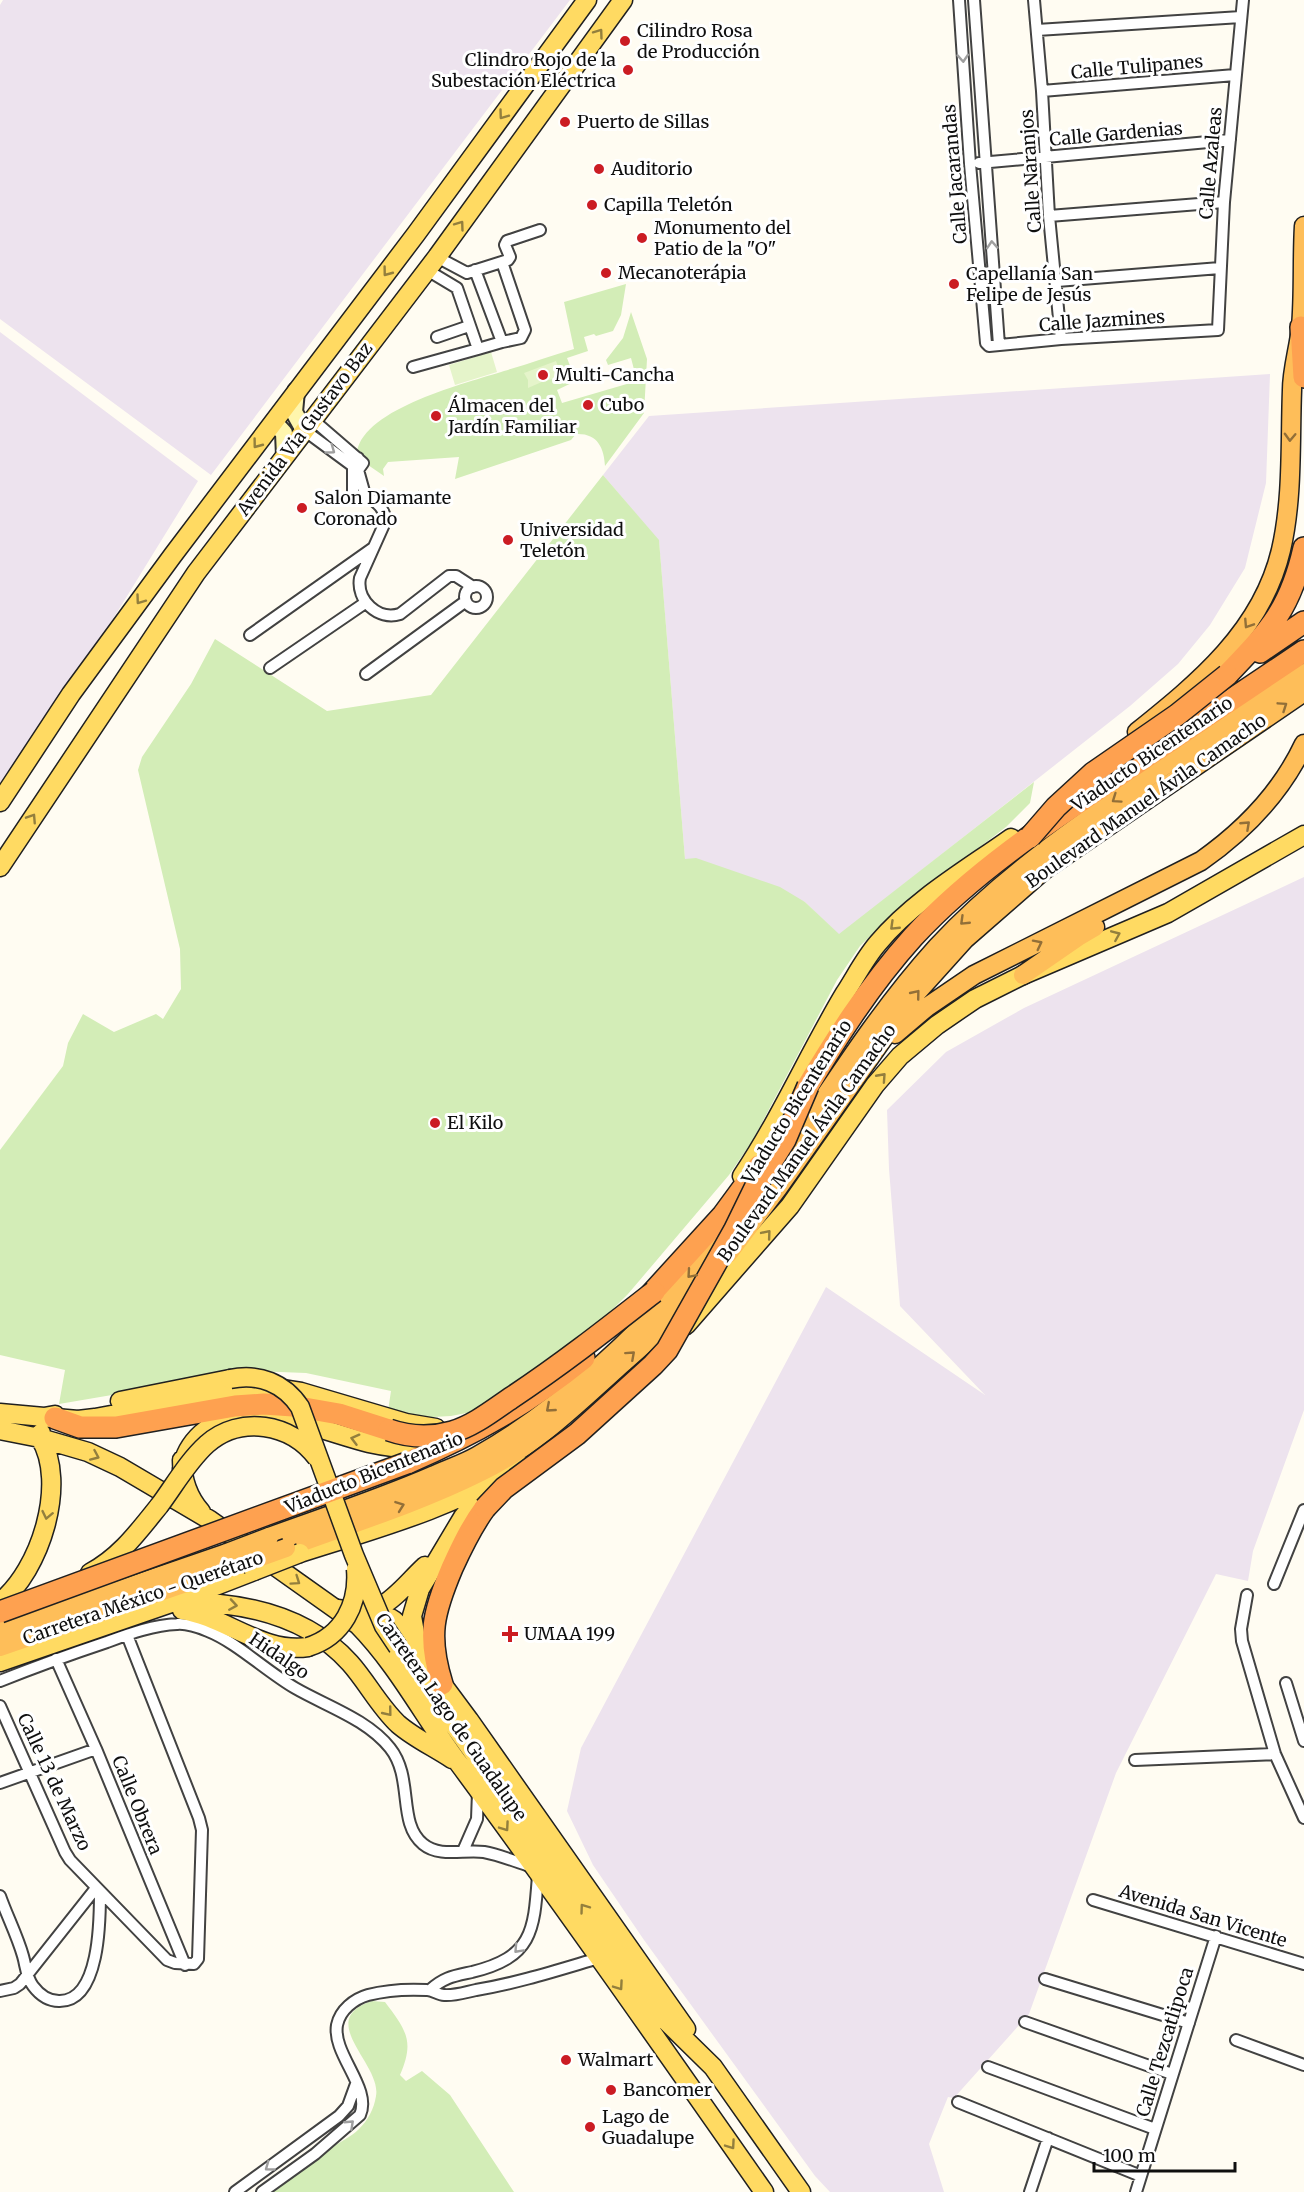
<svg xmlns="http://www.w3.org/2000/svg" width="1304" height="2192" font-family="Merriweather,serif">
<rect width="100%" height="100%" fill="#fffcf2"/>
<path fill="#ede3ee" d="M3,0H570L211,475L0,319V5Z
M0,332L198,481L0,802Z
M1270,374L1266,483L1245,568L1210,625L1178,664L1130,706L839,935L805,902L685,859L659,541L603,475L649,416Z
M1304,877V1410L1253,1551L1248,1581L1216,1574L1116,1773L1029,2014L954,2098L948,2097L929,2144L944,2192H830L815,2176L644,1940L593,1865L567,1811L581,1748L826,1287L985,1395L900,1306L889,1169L887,1110L946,1052L1024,1008Z"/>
<path fill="#d3edb7" d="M626,284L621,315L613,331L596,336L594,334L584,337L588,351L567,358L576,381L557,390L562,403L637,381L631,358L608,365L606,360L623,338L631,312L647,359L644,413L605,466C604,447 597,433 576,434L571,440L455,479L459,457L388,462L383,469L384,476L368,465L357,452C364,408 467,383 504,371C528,364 551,356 574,349L564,302Z
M603,475L659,540L685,859L696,858L780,887L805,902L839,934L1034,782L1030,803L1006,827L895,912L860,946L837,980L753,1140L729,1175L628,1294L592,1330L482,1410L451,1416L415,1418L388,1411L391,1391L306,1373L253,1371L59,1404L65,1370L0,1355V1150L63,1066L68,1043L83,1014L114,1032L156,1014L163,1019L181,989L180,949L138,770L142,757L191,684L215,639L327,711L431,695Z
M372,2001L385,2002C406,2030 415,2041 400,2075L406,2081L422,2071L450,2095L514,2192H263C285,2178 307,2163 329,2149C338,2143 351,2137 359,2129C368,2120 374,2109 376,2096C382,2064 314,2020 372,2001Z"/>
<path fill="#e5f4ca" d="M491,352L497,372L455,385L449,365Z
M556,361L562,377L544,381L528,388V380L524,373Z"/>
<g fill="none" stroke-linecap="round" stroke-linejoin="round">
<g stroke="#424242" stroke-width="14">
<path id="minor" d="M959,0L970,164L986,343L989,346L1061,339L1218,330L1224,202L1243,0
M974,0L999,345
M1034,0L1042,91L1049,216L1061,339
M1037,30L1241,17
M1042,91L1235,75
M979,163L1230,140
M1049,216L1224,202
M437,257L467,273L508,260L510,257L505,245L507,241L540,230
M475,270L502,342L521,338L525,330L502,262
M1057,281L1220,268
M437,337L469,326
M478,349L502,342
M413,367L478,349L457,288L427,270
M312,419L363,463L358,470L365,495
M304,430L357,469
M358,458L353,466V496C369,495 382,502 386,520L360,578C356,600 378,621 400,614L449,576H456L473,587
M465 597a11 11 0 1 1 22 0a11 11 0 1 1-22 0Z
M250,635L373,548
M270,668L365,603
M366,674L466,601
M1274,1584L1304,1510
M1247,1595L1241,1629L1242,1641L1275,1754L1304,1818
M56,1659L96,1749L185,1965
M0,1681C35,1667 71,1654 107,1642C129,1634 153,1625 177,1624C187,1623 198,1627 208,1631C236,1642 266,1671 295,1688C326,1706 367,1719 390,1748C414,1778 397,1823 423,1844C440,1858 464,1849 484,1852C500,1855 517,1862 532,1867
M1286,1683L1304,1741
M0,1706L65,1852L70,1860L167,1960L175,1963L194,1964L198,1959L202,1830L199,1818L127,1635
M1135,1760L1275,1754
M0,1783L96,1749
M463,1851L477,1819L478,1792
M0,1896C7,1916 17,1935 23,1956C26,1966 26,1977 33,1986C39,1994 48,2001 59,2001C100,2002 100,1920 100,1892
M1093,1900L1304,1964
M1045,1979L1189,2023
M430,1990C444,1977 454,1976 472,1972C533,1957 534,1931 538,1875
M0,1991L14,1988L20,1984L96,1888
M1025,2022L1172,2074
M1236,2040L1304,2065
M988,2067L1155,2129
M958,2102L1141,2176
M235,2192L339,2116L348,2106L356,2084
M262,2192L315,2154L360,2115C372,2088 332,2054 337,2025C340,2010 354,1999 368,1995C387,1990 408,1989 427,1990C433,1990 438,1995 444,1995C454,1996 466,1992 476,1990C518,1983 558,1970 599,1958
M1030,2192L1048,2138
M1136,2192L1216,1936"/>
</g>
<g stroke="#313131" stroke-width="20">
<path id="secondary" d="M296,391L294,412L304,430
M274,422L284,433L285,456"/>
</g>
<g stroke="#202020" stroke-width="21">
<path id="primary" d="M0,802L71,694L173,555L416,234L587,0
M0,867L196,573L437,257L623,0
M742,1176C781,1118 809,1053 845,993C856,976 865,958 878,943C914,900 966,870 1011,838
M686,1325L790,1206L875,1085L900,1056L937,1025L975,999L1023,975L1168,913L1304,835
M120,1401L230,1379
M0,1413L44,1417L55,1415
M44,1417L78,1420L95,1418L245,1390L275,1388L301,1392L406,1423L436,1428
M0,1430L40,1438L88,1452L120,1467L210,1520L358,1625C399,1667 425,1719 460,1765C564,1906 664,2049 764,2192
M182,1460C182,1480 188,1497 201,1512
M182,1469C184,1454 191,1443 202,1433C246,1395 320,1431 369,1443C391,1448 412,1449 433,1447
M300,1553C375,1529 454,1508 520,1465
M90,1573C120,1557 138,1532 159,1506
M0,1602C40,1571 68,1483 40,1438L41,1433
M174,1602C238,1601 306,1614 350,1663C367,1682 379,1706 398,1724C414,1738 434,1747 452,1759
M339,1609C380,1623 399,1590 425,1566
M182,1610C226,1617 263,1654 308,1647
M371,1626C377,1615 389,1614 397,1623L469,1720L686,2029
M417,1644L412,1616L420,1589L463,1517L488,1487
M398,1647L662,2017L713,2067L801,2192
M0,1662L174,1602L254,1571"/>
</g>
<g stroke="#202020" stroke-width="21">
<path id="trunk" d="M1137,732C1198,683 1262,631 1281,550C1293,498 1290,442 1292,390C1292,369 1299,348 1301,327C1304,294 1302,260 1304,226
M1023,975L1078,937L1095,927
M895,1034L927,1007L974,975L1201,861C1245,830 1281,793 1304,744
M785,1156C833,1085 879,1011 937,947C990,890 1052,844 1115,800C1177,756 1241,714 1304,673
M728,1254L778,1188L911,999L965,939L1044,870L1304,692
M269,1537C324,1517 379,1499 432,1476C447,1469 463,1464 477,1456C571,1404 656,1317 725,1236
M286,1548C351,1524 419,1503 481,1472C533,1447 573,1408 615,1370C641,1347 668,1324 691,1298
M0,1631L227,1553
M0,1647L241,1564"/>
</g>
<g stroke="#202020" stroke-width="24">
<path id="motorway" d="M1301,327L1304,377
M1260,652L1304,622
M1227,675C1269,631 1290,610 1304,548
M799,1101C833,1043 868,987 913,937C974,871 1052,820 1127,770C1186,731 1245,691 1304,651
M642,1304L723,1215L759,1166
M55,1418L80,1427H116L235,1406L264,1404L293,1406L339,1414L389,1430
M407,1463C476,1433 526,1405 584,1358
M442,1684C427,1636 433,1613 452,1568C462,1546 471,1527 485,1508"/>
</g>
<use href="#minor" stroke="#fff" stroke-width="10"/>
<use href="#secondary" stroke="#fff6ad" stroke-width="16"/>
<use href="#primary" stroke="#ffda62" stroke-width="18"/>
<use href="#trunk" stroke="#febe59" stroke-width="18"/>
<use href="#motorway" stroke="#fea150" stroke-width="21"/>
<g stroke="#202020" stroke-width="21" stroke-linecap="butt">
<path id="primary-bridge" d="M230,1379C259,1373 284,1383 300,1407L354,1555L384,1626L398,1647
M159,1506C174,1486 188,1461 207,1444C240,1415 291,1423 317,1458
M254,1571L300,1553
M308,1647C343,1636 359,1604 356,1569"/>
</g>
<g stroke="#202020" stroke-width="21" stroke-linecap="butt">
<path id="trunk-bridge" d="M227,1553L269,1537
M241,1564L286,1548"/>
</g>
<g stroke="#202020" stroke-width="24" stroke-linecap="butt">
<path id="motorway-bridge" d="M1030,837L1056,807L1093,773L1177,715L1227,675
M389,1430C409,1437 431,1438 452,1432C473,1426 492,1411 511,1398C561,1365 608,1328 654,1292
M485,1508L504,1488L577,1434L653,1365L667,1350L734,1231L755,1188L785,1140L808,1086
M0,1612L407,1463"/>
</g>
<use href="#primary-bridge" stroke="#ffda62" stroke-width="18"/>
<use href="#trunk-bridge" stroke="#febe59" stroke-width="18"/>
<use href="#motorway-bridge" stroke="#fea150" stroke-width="21"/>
</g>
<defs><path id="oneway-chevron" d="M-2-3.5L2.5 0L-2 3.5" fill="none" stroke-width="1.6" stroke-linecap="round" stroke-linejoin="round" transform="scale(1.5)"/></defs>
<g stroke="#937f3d">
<use href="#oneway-chevron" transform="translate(599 33) rotate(-54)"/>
<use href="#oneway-chevron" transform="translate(503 115) rotate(126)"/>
<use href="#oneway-chevron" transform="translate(460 225) rotate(-54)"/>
<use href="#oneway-chevron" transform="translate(387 272) rotate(127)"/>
<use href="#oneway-chevron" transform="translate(257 444) rotate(127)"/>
<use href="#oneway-chevron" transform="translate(140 600) rotate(126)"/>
<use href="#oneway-chevron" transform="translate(32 818) rotate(-57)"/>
<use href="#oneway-chevron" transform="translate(894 926) rotate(136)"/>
<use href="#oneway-chevron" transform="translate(1116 935) rotate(-23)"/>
<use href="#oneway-chevron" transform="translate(882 1077) rotate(-48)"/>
<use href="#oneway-chevron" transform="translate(767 1234) rotate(-50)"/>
<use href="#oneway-chevron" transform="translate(355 1439) rotate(-165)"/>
<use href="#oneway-chevron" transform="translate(95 1456) rotate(24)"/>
<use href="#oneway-chevron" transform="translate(47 1515) rotate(102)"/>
<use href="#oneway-chevron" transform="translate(296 1581) rotate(35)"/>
<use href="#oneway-chevron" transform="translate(233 1605) rotate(9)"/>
<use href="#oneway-chevron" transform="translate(388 1712) rotate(51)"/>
<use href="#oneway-chevron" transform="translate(505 1827) rotate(55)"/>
<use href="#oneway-chevron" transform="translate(584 1908) rotate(-126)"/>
<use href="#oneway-chevron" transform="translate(619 1986) rotate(55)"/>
<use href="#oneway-chevron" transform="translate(731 2145) rotate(55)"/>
</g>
<g stroke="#9f9f9f">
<use href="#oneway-chevron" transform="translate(963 58) rotate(86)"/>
<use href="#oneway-chevron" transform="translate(992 245) rotate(-94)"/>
<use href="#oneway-chevron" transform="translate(331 450) rotate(36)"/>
<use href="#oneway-chevron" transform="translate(518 1949) rotate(133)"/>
<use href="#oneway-chevron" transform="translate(350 2124) rotate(-43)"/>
<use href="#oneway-chevron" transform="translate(269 2167) rotate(144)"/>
</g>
<g stroke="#926f38">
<use href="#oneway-chevron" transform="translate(1290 437) rotate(92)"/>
<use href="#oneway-chevron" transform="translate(1248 624) rotate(123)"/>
<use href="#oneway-chevron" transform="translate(1283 706) rotate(-34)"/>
<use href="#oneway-chevron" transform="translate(1116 799) rotate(145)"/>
<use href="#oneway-chevron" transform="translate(1246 825) rotate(-43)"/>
<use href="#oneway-chevron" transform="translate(964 921) rotate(136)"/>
<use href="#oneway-chevron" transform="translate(1038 944) rotate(-27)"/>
<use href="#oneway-chevron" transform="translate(916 994) rotate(-51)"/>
<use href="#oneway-chevron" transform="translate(691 1274) rotate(131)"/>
<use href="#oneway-chevron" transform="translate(631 1355) rotate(-42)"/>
<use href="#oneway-chevron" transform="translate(550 1408) rotate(139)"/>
<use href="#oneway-chevron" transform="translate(400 1506) rotate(-20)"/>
</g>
<g fill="#cb1c23" stroke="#fff" stroke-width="2">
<circle cx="625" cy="41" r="6"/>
<circle cx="628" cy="70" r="6"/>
<circle cx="565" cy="122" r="6"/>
<circle cx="599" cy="169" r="6"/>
<circle cx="592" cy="205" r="6"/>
<circle cx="642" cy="238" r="6"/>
<circle cx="606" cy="273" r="6"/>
<circle cx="954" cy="284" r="6"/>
<circle cx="543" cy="375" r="6"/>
<circle cx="588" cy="405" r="6"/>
<circle cx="436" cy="416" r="6"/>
<circle cx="302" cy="508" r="6"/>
<circle cx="508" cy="540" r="6"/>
<circle cx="435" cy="1123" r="6"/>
<path d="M507 1625h6v6h6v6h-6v6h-6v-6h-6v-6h6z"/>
<circle cx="566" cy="2060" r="6"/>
<circle cx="611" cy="2090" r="6"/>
<circle cx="590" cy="2127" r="6"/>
</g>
<g text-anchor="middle" stroke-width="6" stroke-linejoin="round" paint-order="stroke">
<g font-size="18" fill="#0f0f0f" stroke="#fff" text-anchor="start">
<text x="637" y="37">Cilindro Rosa<tspan x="637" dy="21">de Producción</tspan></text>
<text x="616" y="66" text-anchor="end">Clindro Rojo de la<tspan x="616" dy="21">Subestación Eléctrica</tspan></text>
<text x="577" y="128">Puerto de Sillas</text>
<text x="611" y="175">Auditorio</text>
<text x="604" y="211">Capilla Teletón</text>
<text x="654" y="234">Monumento del<tspan x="654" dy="21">Patio de la "O"</tspan></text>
<text x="618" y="279">Mecanoterápia</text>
<text x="966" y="280">Capellanía San<tspan x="966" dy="21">Felipe de Jesús</tspan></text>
<text x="555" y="381">Multi-Cancha</text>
<text x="600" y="411">Cubo</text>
<text x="448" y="412">Álmacen del<tspan x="448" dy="21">Jardín Familiar</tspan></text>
<text x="314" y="504">Salon Diamante<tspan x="314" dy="21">Coronado</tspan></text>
<text x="520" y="536">Universidad<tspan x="520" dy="21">Teletón</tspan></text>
<text x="447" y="1129">El Kilo</text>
<text x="524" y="1640">UMAA 199</text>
<text x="578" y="2066">Walmart</text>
<text x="623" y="2096">Bancomer</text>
<text x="602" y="2123">Lago de<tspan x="602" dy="21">Guadalupe</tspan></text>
</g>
<g font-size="18" fill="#0f0f0f" stroke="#fff">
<text transform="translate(1137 67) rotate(-5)" y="6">Calle Tulipanes</text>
<text transform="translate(1116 134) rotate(-5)" y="6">Calle Gardenias</text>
<text transform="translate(1211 163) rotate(-85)" y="6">Calle Azaleas</text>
<text transform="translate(1031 171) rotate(-94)" y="6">Calle Naranjos</text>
<text transform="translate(955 174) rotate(-95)" y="6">Calle Jacarandas</text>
<text transform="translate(1102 321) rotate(-4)" y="6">Calle Jazmines</text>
<text transform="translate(305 429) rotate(-53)" y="6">Avenida Via Gustavo Baz</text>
<text transform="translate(1152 754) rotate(-34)" y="6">Viaducto Bicentenario</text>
<text transform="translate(1146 801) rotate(-35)" y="6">Boulevard Manuel Ávila Camacho</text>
<text transform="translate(797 1102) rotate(-58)" y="6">Viaducto Bicentenario</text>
<text transform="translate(807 1143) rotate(-54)" y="6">Boulevard Manuel Ávila Camacho</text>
<text transform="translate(374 1473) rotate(-22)" y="6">Viaducto Bicentenario</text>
<text transform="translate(143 1598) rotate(-19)" y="6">Carretera México - Querétaro</text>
<text transform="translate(279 1656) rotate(34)" y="6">Hidalgo</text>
<text transform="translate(451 1717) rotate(55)" y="6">Carretera Lago de Guadalupe</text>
<text transform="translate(54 1782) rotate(65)" y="6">Calle 13 de Marzo</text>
<text transform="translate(137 1805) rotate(68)" y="6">Calle Obrera</text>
<text transform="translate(1203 1916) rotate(17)" y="6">Avenida San Vicente</text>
<text transform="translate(1165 2042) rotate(-73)" y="6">Calle Tezcatlipoca</text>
</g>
</g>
<path d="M1094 2162v9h141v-9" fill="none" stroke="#0f0f0f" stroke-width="3"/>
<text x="1103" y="2162" font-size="18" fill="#0f0f0f" stroke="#ffffff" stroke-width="4.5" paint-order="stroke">100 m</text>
</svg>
